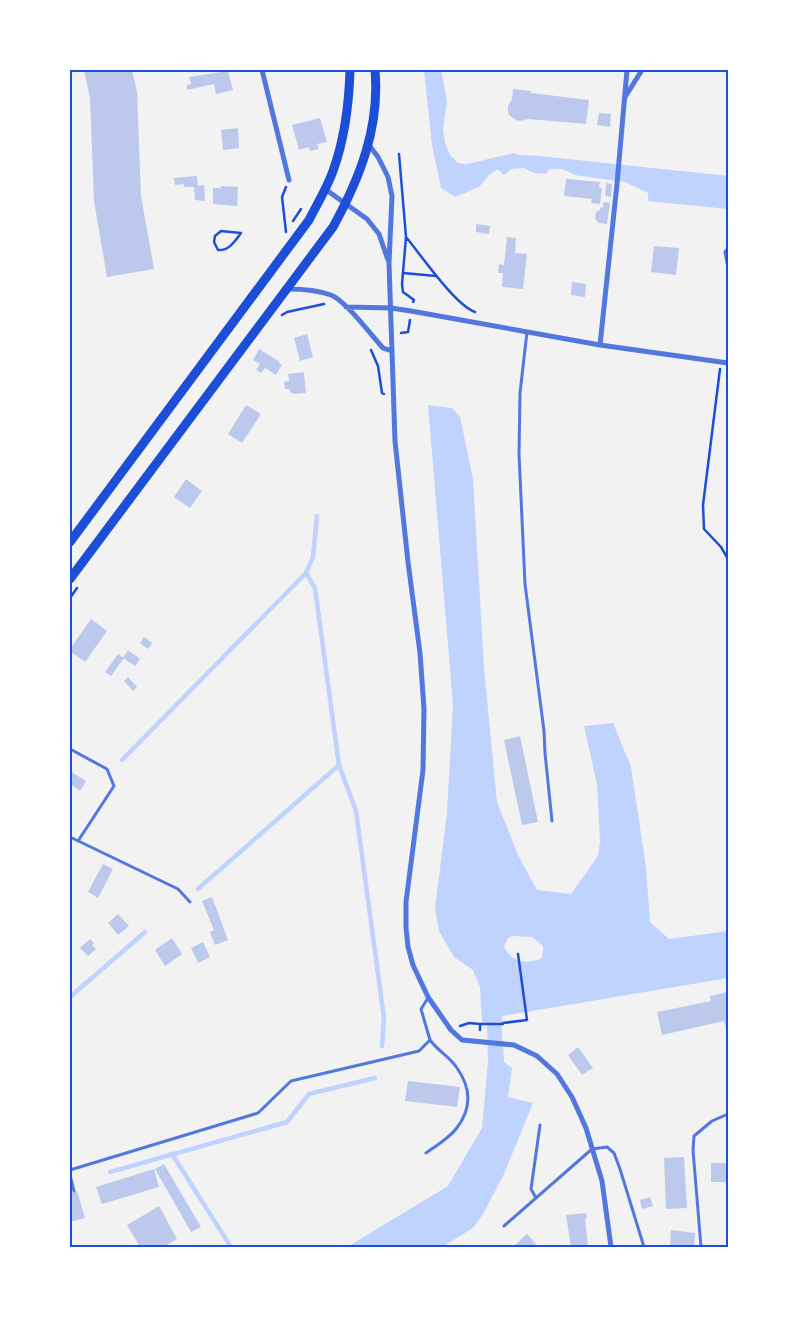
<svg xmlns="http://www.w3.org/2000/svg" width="798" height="1317" font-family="'IBM Plex Sans',sans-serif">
<rect width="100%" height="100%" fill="#f2f2f2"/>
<path fill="#bfd3fe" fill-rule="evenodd" d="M424,70H441L447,101L443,130L445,143L450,155L458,163L467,164L514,153L519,155L539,156L728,176V209L648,201V193L625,182L575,175L562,169H549L546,174L534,173L524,168L511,169L504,175L498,169L489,175L479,187L455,197L441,188L432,145Z
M428,405L452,408L460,417L473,479L484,668L497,802L518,855L537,890L571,894L598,856L600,841L597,784L584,726L613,723L631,767L646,868L650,922L669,939L728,931V978L502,1016V1032L504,1062L512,1068L508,1097L533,1103L504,1174L483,1214L473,1228L442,1247H347L448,1186L482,1128L488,1062L487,1024L482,1023L480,987L473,970L454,957L439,931L435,908L447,813L453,705ZM512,936L532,937L543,946V952L541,959C524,964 512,963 504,946L508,938Z"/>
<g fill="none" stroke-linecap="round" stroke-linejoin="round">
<path stroke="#bfd3fe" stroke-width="4.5" d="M317,516L313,557L306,573L315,588L339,765L356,811L384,1018L382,1046
M122,760L306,573
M198,889L339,765
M70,997L145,932
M172,1154L231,1247
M110,1172L287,1122L309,1094L375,1078"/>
</g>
<path fill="#bdc9ec" d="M84,70H132L137,92L141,196L154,269L107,277L94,201L90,98Z
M228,71L233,90L216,94L214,84L187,90V85L191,84L189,77Z
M513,89L531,91V93L589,100L586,124L528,119L520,121L516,120L509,115L508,111V106L512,99Z
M599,113L611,114L610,127L597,125Z
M320,118L327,142L317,144L319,149L310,151L309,147L299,150L292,125Z
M238,128L239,148L223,150L221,130Z
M197,176L198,186L204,185L205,201L195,200L194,187H184V184L175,185L174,178Z
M566,179L600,182L599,188H602L600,204L591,203L592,199L564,196Z
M606,183L612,184L611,197L605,196Z
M221,186L238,187L237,206L213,204V188H221Z
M603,202L610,203L607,224L599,223L595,219L596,212L600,210V207L603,208Z
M476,224L490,226L489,234L476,232Z
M507,237L516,238L515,253L527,254L523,289L502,287L503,273H498L499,264L504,265Z
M654,246L679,248L676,275L651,272Z
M572,282L586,284L585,297L571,295Z
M307,334L313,357L300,361L294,338Z
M259,349L280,362L279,363L282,365L276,375L265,368L261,373L256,370L260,364L253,360Z
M304,372L306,393L294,394L290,392V389H285L284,382L289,381L288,374Z
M246,405L261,414L242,443L228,434Z
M186,479L202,491L190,508L174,497Z
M91,619L107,631L85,662L70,651V649Z
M144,637L152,643L148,649L140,643Z
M128,650L140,659L135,666L123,658Z
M118,654L124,658L111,676L105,672Z
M128,677L137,687L133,691L124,681Z
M520,736L538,822L522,825L504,740Z
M70,771L86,781L80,791L70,784Z
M103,864L113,869L98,898L88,892Z
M212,897L228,940L215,945L210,932L214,930L202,901Z
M118,914L129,926L118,935L108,923Z
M172,938L182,954L165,966L155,950Z
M90,939L94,943L92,945L96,949L88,956L80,948Z
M203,942L210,957L198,963L191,948Z
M728,992V1037L724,1021L662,1035L657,1012L711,1001L710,996Z
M578,1047L593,1068L582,1075L568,1055Z
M408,1081L460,1087L457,1107L405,1101Z
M684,1157L687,1208L666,1209L664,1158Z
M711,1163H728V1182H711Z
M164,1164L201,1227L191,1232L155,1169Z
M154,1169L159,1187L102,1204L96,1187Z
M77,1191L85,1218L70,1222V1193Z
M650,1197L653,1206L642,1209L640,1200Z
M159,1206L177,1239L163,1247H140L127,1225Z
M586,1213L587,1218H585L588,1247H571L566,1215Z
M671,1230L695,1233L694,1247H670Z
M527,1234L534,1242L538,1247H516L515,1245Z"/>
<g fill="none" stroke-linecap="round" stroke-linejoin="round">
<path stroke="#1d4ed8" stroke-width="2.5" d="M399,154L406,237L402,284L403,292L414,300L413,302
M293,221L301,209
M221,231L241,233C235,241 229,251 218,250L214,242L215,236Z
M286,232L282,197L286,187
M406,237C421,255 455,305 475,312
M403,273L436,276
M282,315L287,312L324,304
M401,333L408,332L410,320
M371,350L378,366L382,393L384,394
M720,369L703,505L704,529L721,547L728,559
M70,598L77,588
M460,1026L469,1023L480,1024
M480,1030V1024H503V1023L527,1020L518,954"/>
<path stroke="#5277de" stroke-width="3" d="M728,248L725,252L728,268
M527,332L520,393L519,454L525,584L544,731L545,753L552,821
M70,749L107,769L114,786L78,841
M70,837L178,889L190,902
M426,1153C436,1146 449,1138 456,1129C472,1109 471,1088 457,1068C450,1057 438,1051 430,1040
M70,1170L258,1113L291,1081L419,1051L430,1040L421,1009L428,998
M70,1175L74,1191
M536,1198L531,1189L540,1125
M504,1226L592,1149L607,1147L614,1153L620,1169L644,1247
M701,1247L693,1150L694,1136L712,1121L728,1114"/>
<path stroke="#5277de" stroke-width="5" d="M262,70L289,180
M625,97L642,70
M369,145L378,157L388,177L392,196L389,263L395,441L408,562L420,653L424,709L423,770L406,902V928L408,947L413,965L428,997L451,1030L462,1040L514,1045L537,1056L557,1074L572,1097L586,1128L602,1181L611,1247
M325,189L367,219L379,234L388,260
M288,289C303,289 317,290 331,295C346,301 371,335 383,348L392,351
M346,307L391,308L411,311L600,345L728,363
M600,345L617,184L627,70"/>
<path stroke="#1d4ed8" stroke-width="9" d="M70,542L309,220C317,204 327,188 333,171C345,138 349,104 350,70
M70,579L333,227C360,178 380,127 375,70"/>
</g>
<rect width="798" height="1317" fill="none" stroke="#ffffff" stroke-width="142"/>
<rect x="71" y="71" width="656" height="1175" fill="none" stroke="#1d4ed8" stroke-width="2"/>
</svg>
